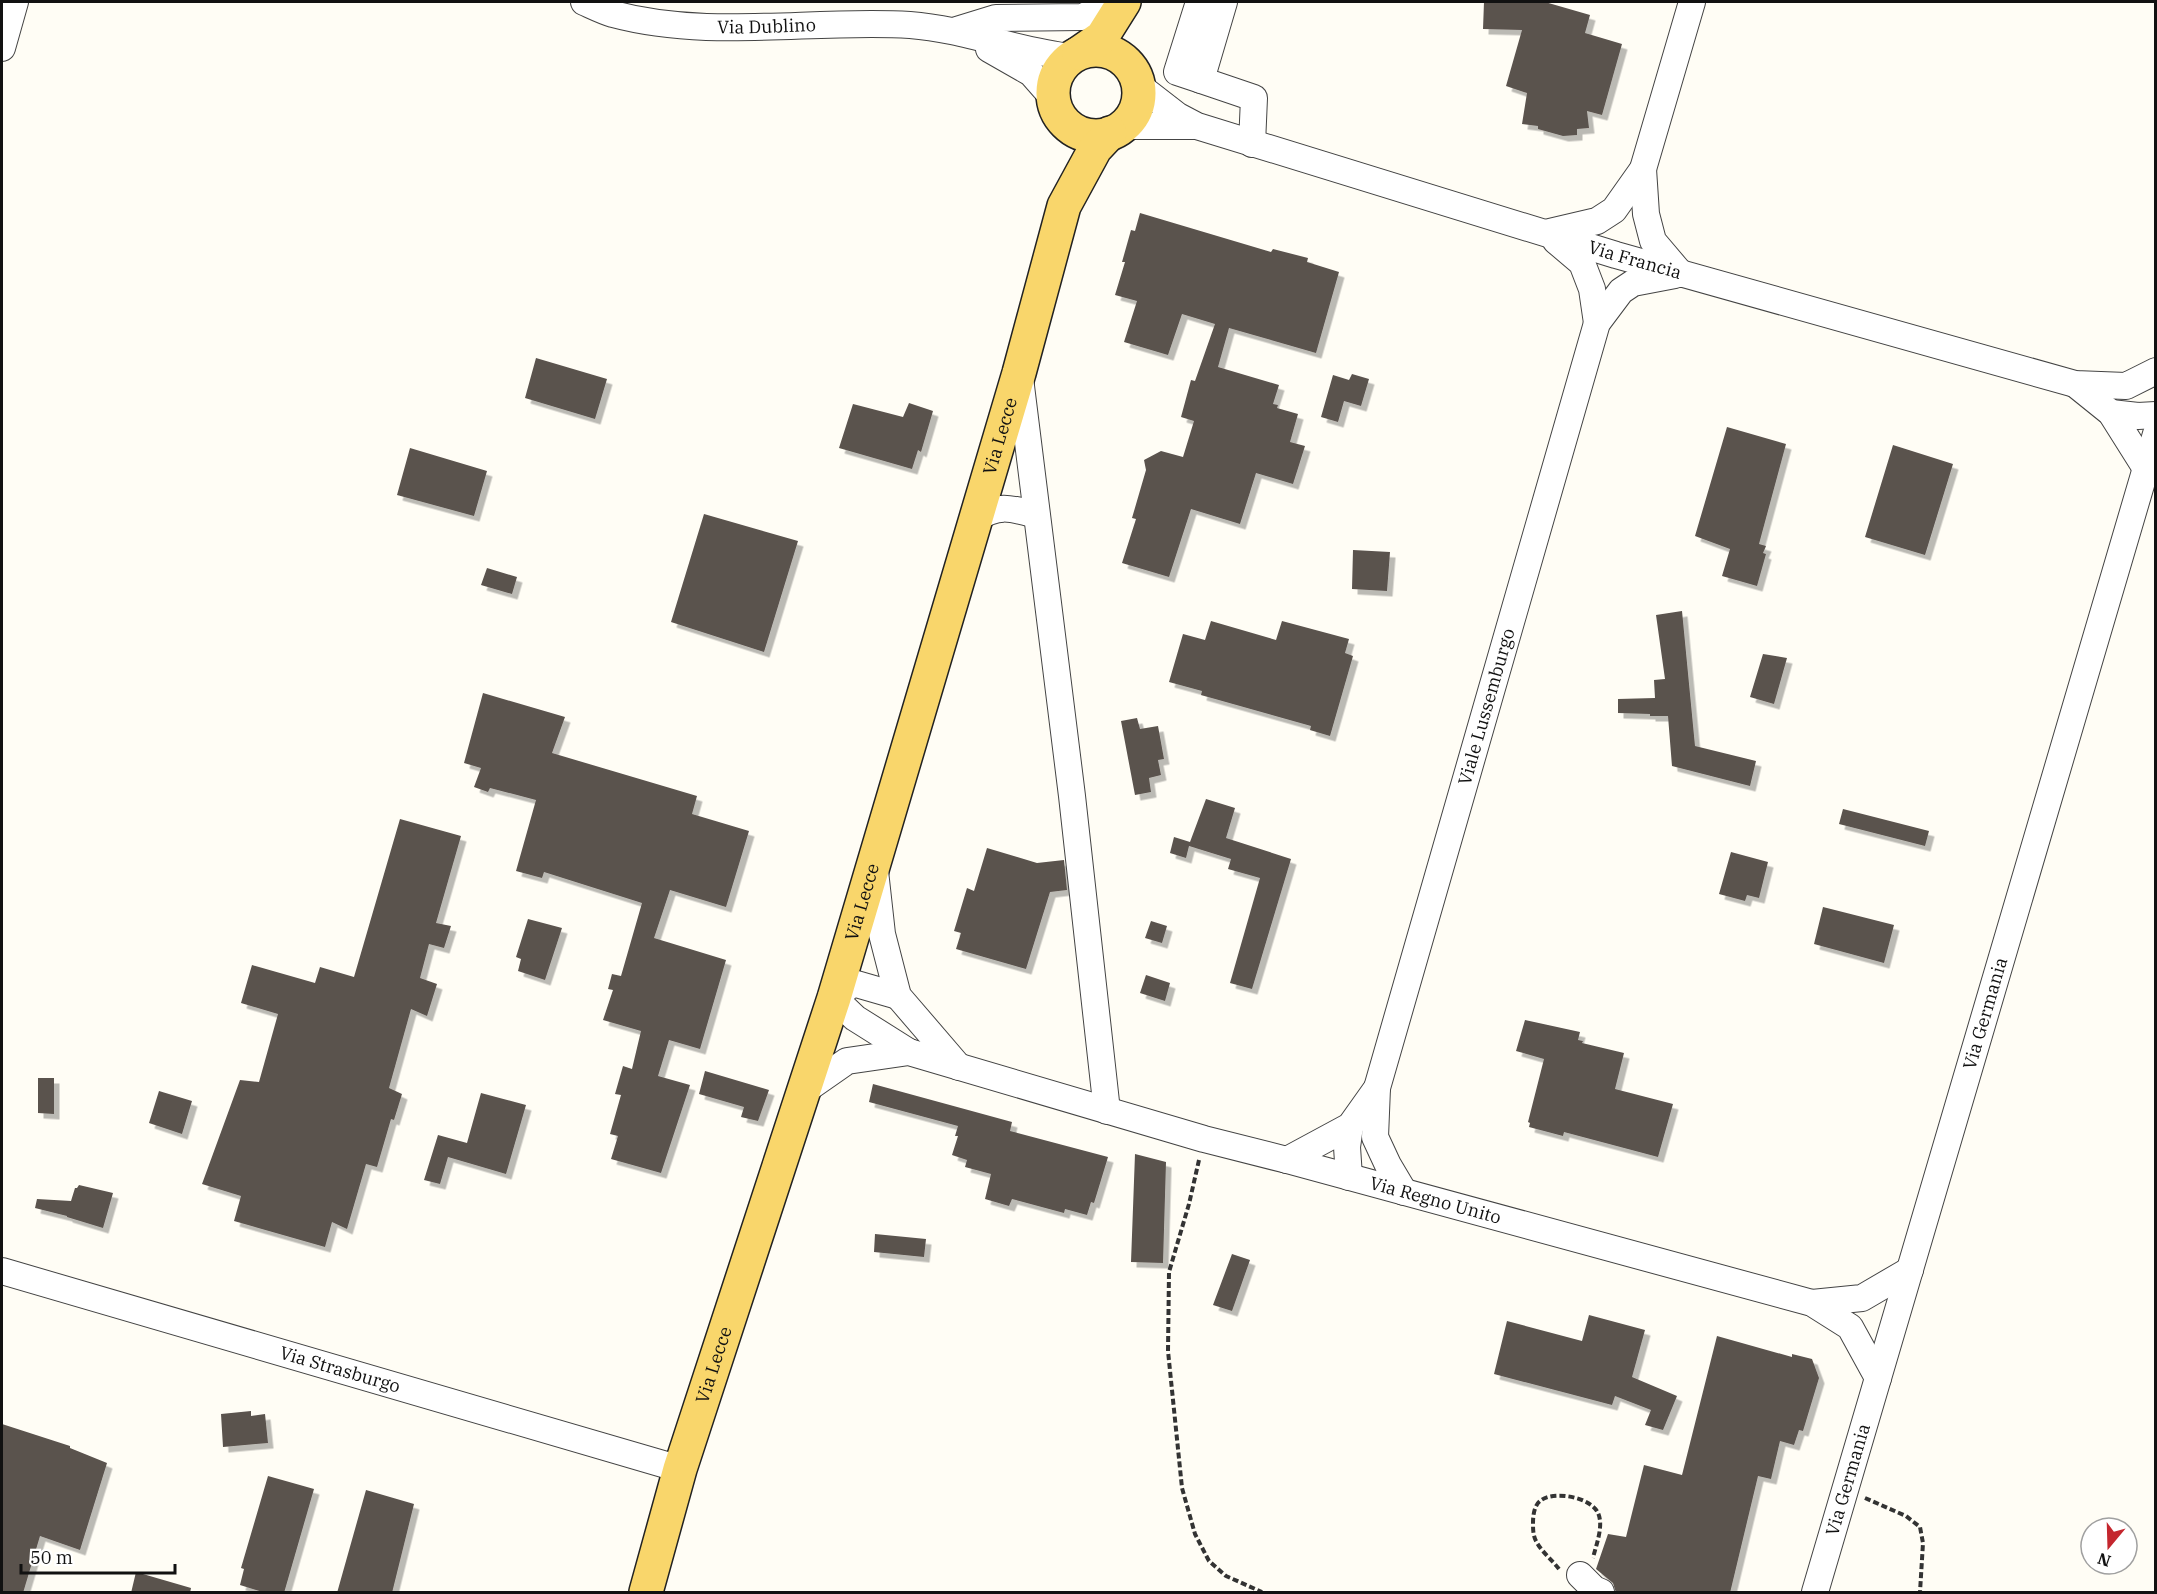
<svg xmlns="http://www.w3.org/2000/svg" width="2157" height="1594" font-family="'IBM Plex Serif',serif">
<defs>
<filter id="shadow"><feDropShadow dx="5.5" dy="5.5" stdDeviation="0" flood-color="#0004"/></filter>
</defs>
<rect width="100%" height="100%" fill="#fffdf5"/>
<path fill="#5a524d" filter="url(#shadow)" d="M1484,2H1545L1590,15L1585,33L1622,44L1602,115L1587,111L1589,128L1577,129V135L1563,136L1538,129V126L1522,124L1527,93L1506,86L1522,30L1483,29Z
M1140,213L1271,252L1273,249L1308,258L1307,262L1339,272L1316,353L1229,328L1218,367L1279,385L1273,404L1278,405L1277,408L1298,414L1290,442L1305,446L1293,484L1256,473L1240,524L1191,509L1169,577L1122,563L1136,519L1132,518L1146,470L1144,460L1161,451L1183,457L1194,421L1181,417L1191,380L1195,381L1215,324L1182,314L1168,355L1124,342L1137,301L1115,295L1125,262H1122L1131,230L1135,231Z
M536,358L607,379L595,419L525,398Z
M1352,374L1369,379L1361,406L1344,401L1338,422L1321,417L1333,375L1349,380Z
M909,403L933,411L921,452L918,450L912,469L839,448L853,404L903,417Z
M1727,427L1786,444L1759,544L1766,546L1763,553L1766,554L1757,586L1722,576L1730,549L1695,536Z
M1893,445L1953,464L1925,555L1865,537Z
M410,448L487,471L474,516L397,495Z
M704,514L798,541L764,652L671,622Z
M1353,550L1390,552L1387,591L1352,589Z
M487,568L517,577L512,594L481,585Z
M1682,611L1695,746L1756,761L1750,786L1672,766L1668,716H1650V714L1618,713V699L1655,698L1654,680L1665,679L1656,615Z
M1211,621L1276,640L1282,621L1349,639L1345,653L1353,656L1330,736L1310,730L1311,726L1201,695L1202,691L1169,682L1183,634L1205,640Z
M1763,654L1787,658L1774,704L1750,697Z
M483,693L565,717L552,753L697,796L692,814L749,831L726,907L670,890L654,938L726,960L700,1049L669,1040L658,1076L690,1085L661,1173L611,1159L618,1136L610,1134L621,1095L615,1094L623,1066L632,1069L641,1031L603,1020L613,990L608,989L612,974L621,976L642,903L544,872L542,878L516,871L536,800L490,788L488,792L474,787L481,768L464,763Z
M1137,718L1140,729L1158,726L1164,759L1158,760L1161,775L1149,778L1151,792L1135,795L1121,721Z
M1206,799L1235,808L1226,838L1291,859L1252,989L1230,983L1260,878L1228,869L1231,859L1189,846L1186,858L1170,853L1174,837L1190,842Z
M1843,809L1929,831L1925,846L1839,824Z
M400,819L461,836L436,923L451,926L444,948L429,944L420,978L437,984L427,1016L411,1009L389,1088L402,1094L394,1120L391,1119L377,1167L366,1164L347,1229L332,1222L325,1247L234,1221L241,1196L202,1184L240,1080L259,1082L278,1014L241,1003L252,965L315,983L320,967L354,977Z
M987,848L1037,863L1064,860L1067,890L1050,892L1026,969L956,949L961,933L954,931L967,888L974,891Z
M1731,852L1768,862L1759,898L1747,895L1745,901L1719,894Z
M1823,907L1894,925L1884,963L1814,944Z
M528,919L562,928L545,980L518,971L521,959L516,957Z
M1151,921L1167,926L1162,943L1145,938Z
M1146,975L1170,983L1165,1001L1140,993Z
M1525,1020L1580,1032L1578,1040L1583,1041L1582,1043L1624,1053L1615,1089L1673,1104L1658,1157L1564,1132L1563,1136L1529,1127L1530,1123L1528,1122L1544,1059L1516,1051Z
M705,1071L769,1090L758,1121L741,1117L744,1107L699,1094Z
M38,1078H54V1114L38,1113Z
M873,1084L1012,1122L1010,1131L1108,1157L1094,1203L1091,1202L1087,1215L1065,1209L1064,1213L1012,1199L1009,1206L985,1199L991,1174L965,1167L967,1160L952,1155L958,1136H955L958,1126L869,1102Z
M159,1091L192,1101L182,1134L149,1123Z
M481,1093L526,1105L506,1174L448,1157L440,1184L424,1180L438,1135L467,1143Z
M1135,1154L1166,1162L1163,1263L1131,1262Z
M79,1185L113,1193L103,1228L67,1217V1216L35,1208L37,1199L71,1201L75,1188H77Z
M875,1234L926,1239L924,1257L874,1252Z
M1232,1254L1250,1260L1232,1311L1213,1305Z
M1589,1315L1645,1330L1632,1377L1677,1396L1663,1430L1645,1425L1651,1410L1615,1396L1612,1405L1494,1374L1507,1321L1582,1341Z
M1717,1336L1792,1357V1354L1812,1359L1819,1378L1803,1431L1799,1430L1794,1445L1780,1441L1771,1479L1758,1476L1730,1593H1616L1613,1583L1596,1569L1608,1534L1626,1537L1644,1465L1682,1475Z
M251,1411V1416L265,1414L268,1443L223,1447L221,1414Z
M2,1424L70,1446V1448L107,1463L80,1550L40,1536L23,1593H2Z
M268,1476L314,1489L284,1593H266L240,1585L244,1569L241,1568Z
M366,1490L414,1504L392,1593H337Z
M136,1572L191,1588L190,1593H131Z"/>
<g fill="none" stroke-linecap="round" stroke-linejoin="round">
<g stroke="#444" stroke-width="28">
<g id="minor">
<path id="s1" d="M584,2C593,6 603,11 613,14C710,40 811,19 910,25C965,29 1016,51 1071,57"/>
<path d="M1199,2L1177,72L1201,80"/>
<path d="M1224,2L1201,80L1254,98L1252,144"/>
<path d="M957,30L996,18L1082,17L1117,2"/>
<path d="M2,48L15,2"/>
<path d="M989,49L1031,73L1053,98"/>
<path id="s2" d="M1138,85L1178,116L1197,126L1616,255L2075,384L2126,386L2156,371"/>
<path d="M1123,126H1193"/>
<path d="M1643,169L1646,214L1653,241L1681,274"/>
<path d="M1550,232L1597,221L1614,210L1643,169L1692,2"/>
<path d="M1556,241L1582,263L1592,289L1597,323"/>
<path d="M1020,378L1072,796L1107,1111"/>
<path d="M2075,384L2111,413L2145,467"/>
<path d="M2111,413L2138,416L2156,415"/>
<path d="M976,518C1000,504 1010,508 1036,515"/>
<path d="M875,871L882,934L898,996L959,1067"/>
<path d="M898,996L853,983L834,998L855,1018L909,1052"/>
<path id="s3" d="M804,1091L847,1061L909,1052L1204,1139L1287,1160L1812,1303L1850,1327L1878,1378"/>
<path d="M1287,1160L1350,1126L1377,1088"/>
<path d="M1349,1177L1347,1147L1350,1126"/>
<path id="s4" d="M1404,1192L1388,1165L1375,1137L1377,1088L1597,323L1621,291L1633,283L1675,275"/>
<path id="s5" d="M2,1271L680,1469"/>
<path d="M1812,1303L1862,1298L1910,1270"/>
<path d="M1580,1575L1594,1589L1601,1592"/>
<path id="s6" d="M1815,1592L2156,434"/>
</g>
</g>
<g stroke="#222" stroke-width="36">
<g id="major">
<circle cx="1096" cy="93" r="43"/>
<path d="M1079,53L1102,37L1124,2"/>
<path id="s7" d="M646,1592L680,1469L834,998L1019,373L1064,206L1095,149L1110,133"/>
</g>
</g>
<path stroke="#333" stroke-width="4" stroke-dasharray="6 3" stroke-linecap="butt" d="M1199,1160L1189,1204L1169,1272L1168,1351L1182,1488L1195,1534L1209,1561L1226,1576L1262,1592
M1865,1498L1906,1516L1920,1527L1923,1543L1920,1592
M1559,1569C1552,1560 1541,1551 1536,1541C1533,1535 1533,1529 1533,1523C1533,1516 1534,1506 1540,1501C1553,1490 1591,1497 1598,1513C1604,1526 1596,1545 1593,1558"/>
<use href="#minor" stroke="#fff" stroke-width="26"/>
<use href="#major" stroke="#f9d66b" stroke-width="33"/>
</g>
<g text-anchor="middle" stroke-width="6" stroke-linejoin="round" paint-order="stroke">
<g font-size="18" fill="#111" stroke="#fff">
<text dy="6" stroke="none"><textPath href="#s1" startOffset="186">Via Dublino</textPath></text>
<text dy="6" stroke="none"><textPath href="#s2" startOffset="530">Via Francia</textPath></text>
<text dy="6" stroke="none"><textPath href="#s7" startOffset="1209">Via Lecce</textPath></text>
<text dy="6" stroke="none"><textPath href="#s4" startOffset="508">Viale Lussemburgo</textPath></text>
<text dy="6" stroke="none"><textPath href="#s7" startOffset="723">Via Lecce</textPath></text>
<text dy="6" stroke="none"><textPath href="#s6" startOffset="603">Via Germania</textPath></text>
<text dy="6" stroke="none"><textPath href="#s3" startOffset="662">Via Regno Unito</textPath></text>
<text dy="6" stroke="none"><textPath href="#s7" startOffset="237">Via Lecce</textPath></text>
<text dy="6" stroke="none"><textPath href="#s5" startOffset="352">Via Strasburgo</textPath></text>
<text dy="6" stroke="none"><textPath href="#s6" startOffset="117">Via Germania</textPath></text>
</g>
</g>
<rect width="2157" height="1594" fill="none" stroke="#111111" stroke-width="6"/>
<g transform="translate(2109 1546) rotate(199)"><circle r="28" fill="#ffffff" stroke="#a0a0a0" stroke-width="1.5"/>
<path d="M0-4.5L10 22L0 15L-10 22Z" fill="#c4262e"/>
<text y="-9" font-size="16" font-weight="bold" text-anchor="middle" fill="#111111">N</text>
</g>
<path d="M21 1564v9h154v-9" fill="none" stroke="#111111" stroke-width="3"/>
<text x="30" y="1564" font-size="18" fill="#111111" stroke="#ffffff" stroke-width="4.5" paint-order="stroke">50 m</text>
</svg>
